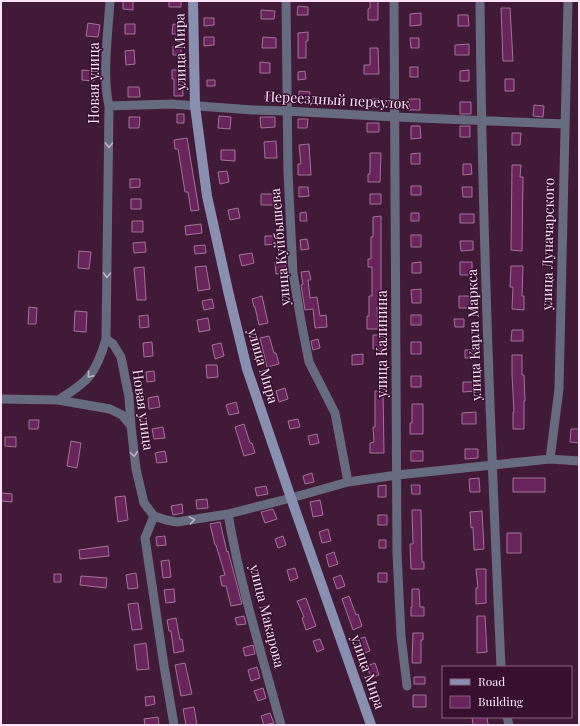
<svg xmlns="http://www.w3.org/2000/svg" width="580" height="726" font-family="'Playfair Display',serif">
<rect width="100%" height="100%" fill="#411a38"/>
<path fill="#6a245c" stroke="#a27496" d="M123,1H133V10L123,9Z
M169,1H181V7H169Z
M370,1H378V20H368V9L370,8Z
M298,6L308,7V15H297Z
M501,8H510L513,61H503Z
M261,10L275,11L274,19H261Z
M421,13V25L410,26V14Z
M458,15H468L469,26H458Z
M204,18H214V25L204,26Z
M88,23L100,25L98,37L86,36Z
M125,24H135V34H125Z
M173,24L181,25L180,34H172Z
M308,32V41H306V58H298V33Z
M204,37H214V45L204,46Z
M263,37L276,38V48H262Z
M410,38H419V48H411Z
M469,44V55H455V45Z
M173,46H181V55H173Z
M370,48H378L379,74H364V65H370Z
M134,50L135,64L126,65L125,51Z
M260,62L270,63V73H260Z
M410,67H418V77H410Z
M82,70L95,71L94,81L82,80Z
M172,70H182L183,96H174V79H172Z
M469,70V81H460V71Z
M305,71L306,79L298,80V72Z
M505,79H514V91H505Z
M207,80H215V86H207Z
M128,87H139L140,97H128Z
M299,91L310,92L309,102H299Z
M265,95H274L275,102H265Z
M363,99H379V107H363Z
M409,99H420V110H409Z
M460,102H471V114H460Z
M534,105L544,106L543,117L533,116Z
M177,114H184V123H177Z
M219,116L231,117L230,129L218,128Z
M129,117H140L139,128H129Z
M260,117H275V127L261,128Z
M298,119H308L307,128H298Z
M367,123H379V132H367Z
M411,126H420L421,138L411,139Z
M460,126H470V137H460Z
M512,133H521L520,145H512Z
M187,138L199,210L191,211L188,192H185L178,149H175L174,140Z
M276,141L277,158H265L264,142Z
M309,144L311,175H298V164H301L299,145Z
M221,150H235V161L221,160Z
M370,153H381L380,182H368V174H370Z
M420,153V164H411V154Z
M463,164H471L472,174L463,175Z
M512,165H521L520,177H523L522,251L511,250Z
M227,171L229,182L220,184L218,172Z
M130,179H140V187L130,188Z
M411,186H421V195H411Z
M299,187H308L309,196L299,197Z
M462,187H472V197H463Z
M261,194H276V205H261Z
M370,194H381V204H370Z
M131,199H141V209H131Z
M238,208L240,218L230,220L228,210Z
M306,212L307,221H300V213Z
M411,213H419V221H411Z
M460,214H474V223H460Z
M381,216V296H383V306L377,307L378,329H367V316H369V296H372V267H368V259H371V237H373V217Z
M132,221H143V232H132Z
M201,224L202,233L186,235L185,226Z
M411,235H421V247H411Z
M265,236H277V244L265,245Z
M307,239L309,249L301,250L300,240Z
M460,241H473V250L461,251Z
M145,242L146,252L134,253L133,243Z
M205,245L206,253L195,254L194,246Z
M79,251L91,252L89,269L78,268Z
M252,253L254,263L242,266L239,255Z
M285,261L286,273L276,274L275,262Z
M421,262V273H412V263Z
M460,262H472V275H460Z
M206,266L210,289L198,291L195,267Z
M511,266H523L522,296H524V310L512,309L513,287H510Z
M144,267L146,300H137L134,268Z
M309,271L311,280H308L310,298L317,297L320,316L326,315L327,327L315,328L313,309L305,310L301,285L303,284L301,272Z
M421,289V303H412L411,290Z
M262,296L268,323L259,325L255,307H254L252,299Z
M459,296H472V308H459Z
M212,299L214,308L204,310L202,301Z
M29,307L37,308L36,324H28Z
M75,311L87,312L86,332L74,331Z
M148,315L149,327L140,328L139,316Z
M411,315H421V325H411Z
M208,318L210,330L199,332L197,320Z
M454,319H464V327H455Z
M512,330H523V341H511Z
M373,335H382V349H373Z
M269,336L274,353H276L279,364L267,367L260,338Z
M318,339L320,348L313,350L311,341Z
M152,342L153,356L144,357L143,343Z
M411,342H421V354H411Z
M221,343L224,356L215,359L212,345Z
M465,350H476V358H465Z
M363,354V364L352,365V355Z
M512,355H522V375H524L525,401H524V429H513V412H514L512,375Z
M206,365H217L218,377L207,378Z
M154,371L155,381L147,382L146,372Z
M411,376H421V387H411Z
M463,382H476V391L463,392Z
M285,388L288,399L279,402L276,391Z
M375,391H383L384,453H370V443L374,442L373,427H375Z
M158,396L160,407L149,409L148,398Z
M236,402L239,413L229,415L226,405Z
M412,404H423V434H410V423H412Z
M476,412V424H462V413Z
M298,419L300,427L290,429L288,421Z
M29,420H39L38,429H29Z
M244,424L250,443H252L255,453L244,456L235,427Z
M163,427L165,438L154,439L152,429Z
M571,429H579V443L570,442Z
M317,434L319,443L310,445L308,436Z
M5,437H16V447L5,446Z
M71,441L81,443L77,468L67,466Z
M465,449H478V458L465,459Z
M165,451L167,462L157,463L155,453Z
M411,451H423V461H411Z
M312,473L314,482L305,484L303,476Z
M479,478L480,492H470L469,479Z
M513,478H545V492H513Z
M386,485V497H378V486Z
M411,485H420V494H412Z
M266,486L268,494L257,496L255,488Z
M1,493L12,494V502L1,501Z
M125,496L128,520L118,522L115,497Z
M207,499L208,508L197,509L196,500Z
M320,500L323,515L313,517L310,502Z
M182,504L183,513L173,515L171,506Z
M273,509L277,519L265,523L261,512Z
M412,510H421L422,562H424V569H411L410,544H413Z
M482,511L484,549L474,550L473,527L471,528L470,512Z
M378,515H387V525H378Z
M220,522L227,552L228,551L242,604L231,606L226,586H222L220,576L225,575L216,545H215L210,524Z
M328,529L331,541L322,543L319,532Z
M507,533H521V553H507Z
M165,536L166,545L157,546L156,537Z
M283,536L286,545L278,548L275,539Z
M379,540H386V548H379Z
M108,546L109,556L80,559L79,550Z
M334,552L338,564L329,567L326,555Z
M169,560L171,577L163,578L161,561Z
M295,568L298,578L290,581L287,570Z
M476,569H486V603L476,604V588H478Z
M136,573L138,588L128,589L126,575Z
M378,573H387V582H378Z
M54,574H61V582H54Z
M341,575L345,586L337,589L333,578Z
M81,576L107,578L106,588L80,585Z
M174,589L175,602L166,603L164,590Z
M412,589H419L420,607H424V616H411V607H412Z
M349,596L356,615L358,614L362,626L353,630L342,599Z
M306,598L316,626L306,630L302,618L304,617L297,601Z
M138,603L142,629L132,630L128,604Z
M244,616L246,624L237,625L235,618Z
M477,616H485L487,652L477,653Z
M176,618L180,640L182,639L184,651L174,653L171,631H169L167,620Z
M413,633H423V640H421V663H412Z
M365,637L370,651L362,654L357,639Z
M320,639L324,649L317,652L313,641Z
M146,643L149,669L137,670L134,645Z
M253,645L255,654L245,656L243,648Z
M185,663L192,694L181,696L175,665Z
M375,663L379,675L371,678L367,666Z
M257,667L260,678L251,681L248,670Z
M414,677H425V684H414Z
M263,688L266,698L258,701L254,691Z
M413,695H426V707H413Z
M154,696L155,704L146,706L145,697Z
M194,707L197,725H186L183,709Z
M270,713L274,723L264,725L261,716Z
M158,717L159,725H145L144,719Z
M472,717H487L488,725H473Z"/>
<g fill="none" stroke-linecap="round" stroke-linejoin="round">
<path stroke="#676b80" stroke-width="9" d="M110,1C108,33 102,76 109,106L106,339L113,344L121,357L129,397L131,426L136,469L144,503L154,516L166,520L177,522L228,514L291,498L348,482L397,475L550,459L579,461
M286,1L288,173L293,273L301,321L309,362L335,413L348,482
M394,1L397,553L401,636L407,686
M480,1C482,223 491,445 501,667
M109,106L171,104L253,110L286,111L395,117L565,124
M1,399L58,400L110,409L122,415L131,426
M58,400C88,382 96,374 106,339
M550,459L559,389L568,1
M228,514C240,585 262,655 281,725
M154,516L145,538L164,666L174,725
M507,717L509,725"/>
<path stroke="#888fb0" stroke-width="10" d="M193,1L195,106L207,196L229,295L247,369L291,498L371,725"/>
</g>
<defs><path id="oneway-chevron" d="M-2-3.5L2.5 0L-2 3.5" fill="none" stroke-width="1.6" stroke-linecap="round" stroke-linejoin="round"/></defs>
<g stroke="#c1b3c6">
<use href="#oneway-chevron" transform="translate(109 145) rotate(91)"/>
<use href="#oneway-chevron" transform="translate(107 275) rotate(91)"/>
<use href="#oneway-chevron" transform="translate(90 375) rotate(130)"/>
<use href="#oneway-chevron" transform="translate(134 454) rotate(82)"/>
<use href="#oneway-chevron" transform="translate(192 520) rotate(-10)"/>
</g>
<g text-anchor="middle" stroke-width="3" stroke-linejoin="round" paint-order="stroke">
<g font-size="14" fill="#fde3f5" stroke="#36102e">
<text transform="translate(180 52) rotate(-91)" y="5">улица Мира</text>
<text transform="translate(94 83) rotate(-90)" y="5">Новая улица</text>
<text transform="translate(337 100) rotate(3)" y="5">Переездный переулок</text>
<text transform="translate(548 244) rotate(-89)" y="5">улица Луначарского</text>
<text transform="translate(280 247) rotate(-95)" y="5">улица Куйбышева</text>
<text transform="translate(474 335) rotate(-92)" y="5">улица Карла Маркса</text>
<text transform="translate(382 344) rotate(-90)" y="5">улица Калинина</text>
<text transform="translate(263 366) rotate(74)" y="5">улица Мира</text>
<text transform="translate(143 410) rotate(82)" y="5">Новая улица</text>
<text transform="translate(267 616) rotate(76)" y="5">улица Макарова</text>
<text transform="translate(368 672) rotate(71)" y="5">улица Мира</text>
</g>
</g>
<rect width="580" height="726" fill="none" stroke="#fde3f5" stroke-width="4"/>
<rect x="442" y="666" width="130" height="52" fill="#36102e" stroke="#86647e"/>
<rect x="450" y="679" width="20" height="6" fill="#888fb0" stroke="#86647e"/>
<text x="478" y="686" font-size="12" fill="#fde3f5">Road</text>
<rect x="450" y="696" width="20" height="12" fill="#6a245c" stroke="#86647e"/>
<text x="478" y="706" font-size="12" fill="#fde3f5">Building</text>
</svg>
